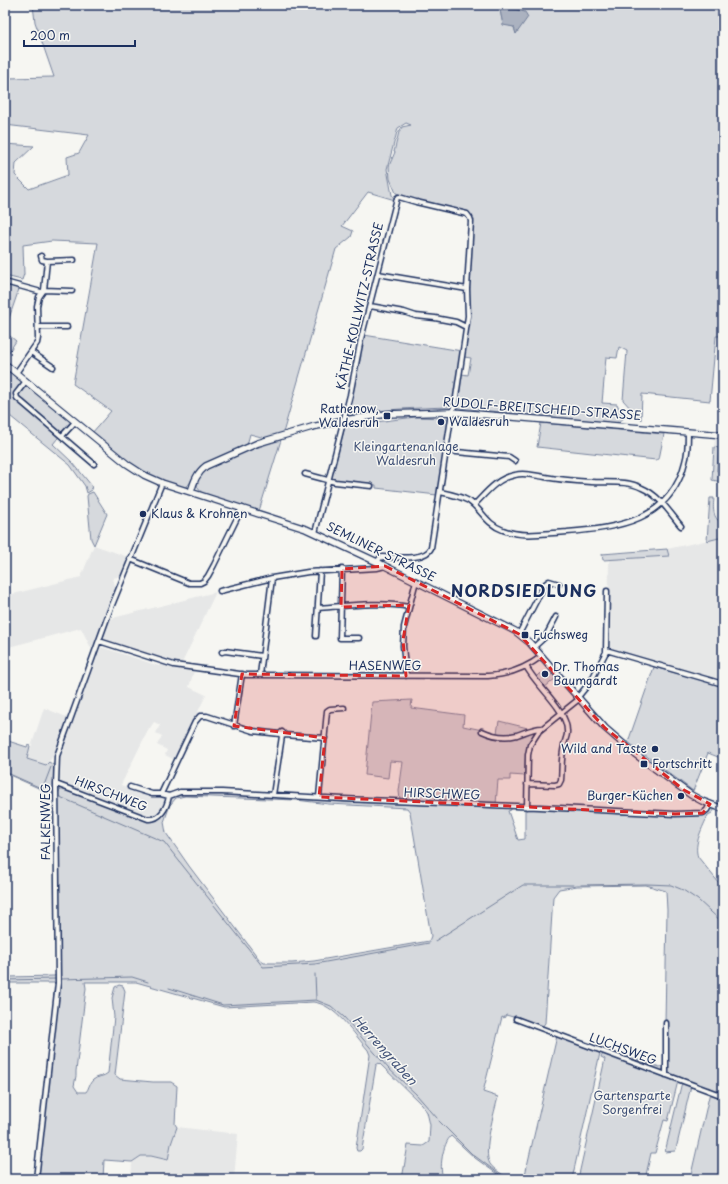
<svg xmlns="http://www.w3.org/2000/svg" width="728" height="1184" font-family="'Playpen Sans',sans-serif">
<rect width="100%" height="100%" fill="#f6f6f2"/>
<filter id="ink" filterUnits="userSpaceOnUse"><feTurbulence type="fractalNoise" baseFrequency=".025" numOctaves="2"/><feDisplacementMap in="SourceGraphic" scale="8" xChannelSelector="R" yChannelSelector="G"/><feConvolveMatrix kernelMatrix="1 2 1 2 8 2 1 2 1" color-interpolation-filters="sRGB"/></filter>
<g filter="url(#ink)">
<path fill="#e6e7e7" d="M715,438L723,439V472L717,471L719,448L714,447Z
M723,537V612H719L718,631H723V682L609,649L608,648L609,559L669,556L667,549Z
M94,545L128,557L121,576L113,578L116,589L107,618L92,650L81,628L5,648V596L81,577Z
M216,592L182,663L178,664L105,642L103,638L109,619Z
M101,647L159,666L160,664L194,671L189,687L206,695L175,760L165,755L167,750L157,745L162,736L156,733L160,725L154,722L150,728H149L121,785L132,789L163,796L165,798L166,802L156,816L146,817L60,784L58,781L59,755Z
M44,708L69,718L56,753L46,765L27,759Z
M177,1127L238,1134L234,1179H131L132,1162L141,1156H151L168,1160L171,1144Z"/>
<path fill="#d6d9dd" stroke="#78849e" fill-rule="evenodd" d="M33,5H499L503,24L514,27L516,34L524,12L507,7L505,5H723V336H716L710,401L642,394L641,420L623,400L627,351L619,347L617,358L606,357L602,403L617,404L620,410L623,419L616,423L458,408C455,399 459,384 462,374L468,375L471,358L464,357L473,219L468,212L415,201L396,193L390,179L389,166L395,152H394L399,132L402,127L411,125L406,123L398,128L387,169L392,195L395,200L368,192L342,226L353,231L351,237L336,249L283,433L265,438L250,434L247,445C233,452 210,458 199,469C192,474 192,485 184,488L161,481L137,469L92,433L111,411L73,384L98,243L52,241L23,245L24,274L22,280L5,276V144L34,146L16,163L15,175L29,189L68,175L67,157L79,153L89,135L5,125V89L8,78L54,77L35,22Z
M5,284L19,289L5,330Z
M5,332L16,341L5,358Z
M364,335L462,351L453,404L451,407C416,408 382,409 347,415L361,356L360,354Z
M5,367L72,421L53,444L73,463L91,485L92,490L87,493L85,486L70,465L5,412Z
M415,417L446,418L449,420L437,495L376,488V485L331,480L345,426Z
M541,423L664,434L659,459L656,460L537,447Z
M281,440L259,511L202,493L197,487C198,482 198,476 202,473C217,460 261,446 281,440Z
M714,447L719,448L717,471L723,472L722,482L712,480Z
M93,492L107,514L94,545L91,539L87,496L88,494Z
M710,498H714C713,508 712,518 723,524V537L707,541Z
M667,549L669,556L603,560L602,554Z
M654,667L723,686V759L708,753L693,791L628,742Z
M540,673L545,679L552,674L556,678L544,688L535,678Z
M412,700L411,708L464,715L463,726L497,733L499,721L536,730C525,748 525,755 525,776L510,775V780H498L496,804L400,800L399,791L403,762L390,761L388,778L365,775L372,702Z
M5,740L27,747L28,745L30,746L27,759L46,765L49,762L55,766L54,795L5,773Z
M63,789L148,821H153L158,819L172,798L184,794H220L319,799L346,802L511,808V810L508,811L518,840L525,839V809L553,808L622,814L694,816L706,815L711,809H715L712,813L708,815C703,827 693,844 698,857L723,888V1095L710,1090L709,1087L707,1088L667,1074L665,1023L667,910L666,891L646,885L577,886L559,889L553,897L545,1023L542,1027L515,1016L513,1017L506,1015L504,1018L502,1017L483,1092L498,1097C495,1110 482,1152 490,1164C494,1170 504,1175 509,1179H504L475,1158L451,1136C443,1143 438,1170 444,1179H402L408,1145L423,1146L429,1142L430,1125L427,1112L421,1104L379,1063L376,1065L362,1149L360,1151H357L356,1148L370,1055L368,1050C354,1034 335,1004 313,1002L224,1007L136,982H85L86,988L76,1071V1076L74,1086L78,1092H86C89,1089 89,1083 93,1080C97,1076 104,1077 108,1073L114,1017L112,998L115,987L119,985L123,986L125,991L115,1075L120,1079L153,1082H171L177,1086L175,1124L177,1127L171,1144L168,1160L151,1156H141L132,1162L104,1160L103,1179H38L59,988L58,792ZM185,796L296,800L329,804L407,808L410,812L431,936L429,941L314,961L292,963H264L259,959L189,866L166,833L164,822L170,805L176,798Z
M56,975V985L54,983H5V976L9,977L54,976Z
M553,1033L660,1067L663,1066L664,1063L663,1073L647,1067V1063L637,1060L635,1062Z
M557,1036L600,1053L572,1179H524Z
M603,1054L678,1081L668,1121L664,1120L655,1153H651L645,1179H578L605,1059L601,1057Z
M682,1082L691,1086L676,1149L675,1151L665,1152Z
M710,1092L723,1097V1179H690Z"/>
<path fill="#abb2c0" stroke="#717e99" d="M499,5H505L507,7L525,12L528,17L516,34L514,27L503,25Z"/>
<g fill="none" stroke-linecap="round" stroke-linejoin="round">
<path stroke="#717e99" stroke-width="1" d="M5,772L52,793
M43,788L51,767
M60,797L164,842L263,967L315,964L429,943
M581,885L647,884L671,885L683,890L698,900L723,923
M435,941L523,885H573
M315,974L316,999
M62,979L132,977L148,982
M5,980L55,979
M169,988L223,1005L316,1000L331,1006L344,1017L388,1068L416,1094L437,1118
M439,1121L472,1154L506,1179"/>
<g stroke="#1b2f5e" stroke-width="7">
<path id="street" d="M41,256L42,260L47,261
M378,274L467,289
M5,282L41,292
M44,290L72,291
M370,306L404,312L416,316L435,318L456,322L466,327
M38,327H67
M31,352L53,367
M16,373L37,343L38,338L37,306L39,297L44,290L47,261L74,260
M26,381L16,394L17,398L94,464
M62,436L75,422
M446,451L509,457L515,461
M305,474L335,482L371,486
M440,492C450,494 460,496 469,501C482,510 486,524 503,530C523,538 547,533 567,532C618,528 671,521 685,462C688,453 688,442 688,432
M474,505C486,493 497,478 515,475C525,472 536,476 545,477C561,480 575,481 591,482C608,483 627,480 642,488C659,495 670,513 681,526
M315,533L350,395L361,339L397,198L399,197L416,202L467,214L470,218L471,221L467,289L468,316L455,404L452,412L431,548C426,561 394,557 382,557L380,558L377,562
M130,559L189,583H200L204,581L208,576L214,565L242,508
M342,569L340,638H359
M220,591L272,578L308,572L377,568L385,566
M318,608C345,606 383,601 409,607
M519,634L545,584L549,581L559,584
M316,636L320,571
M99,641L174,665L247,675L488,676C507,675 526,668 542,656
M534,647L546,636L556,617
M606,650L723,684
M222,652L225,651L262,656
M526,666C536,686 567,709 567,731C568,736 564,741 564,746C561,757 562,769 561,780L559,784L555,785L527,784
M260,675L272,578
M406,676L403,646L404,627L416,581
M578,697L591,681L606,652L607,591
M234,726L242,674
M482,731C493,736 506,738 517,735C526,732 533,728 542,728
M285,735L325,738
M56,784L148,819C160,820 167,808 169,796L180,792H222L343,799L540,807L675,814L703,813L707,810L710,804
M130,787L152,794H161L169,796
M161,794L195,722L200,716H207L253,731L280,734L282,732L285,735L282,736L280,734
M273,795L282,736
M319,797L327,711L330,709L344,708
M527,807L528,755L530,745L539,731L579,699
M516,1019L723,1096
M666,1075V1023
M36,1179L58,983L56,784L57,756L110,610L162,483"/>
</g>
<g stroke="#1b2f5e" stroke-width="8">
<path id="secondary" d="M5,364L127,464L144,475L162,483L306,529L377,562L515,631L530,643L605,728L635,754L691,795L702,801L723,809
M191,492C194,481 197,473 206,466L258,443L312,427L344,420L387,414L452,412L723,435"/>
</g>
<use href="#street" stroke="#f6f6f2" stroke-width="4"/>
<use href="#secondary" stroke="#f6f6f2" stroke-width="5.5"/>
</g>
</g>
<path fill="#d62828" fill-opacity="0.2" stroke="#d62828" stroke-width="3" stroke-dasharray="8 5" stroke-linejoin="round" d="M385,566L519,634L605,728L684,790L710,804L703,813L675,814L319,797L325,738L234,726L242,674L406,676L403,640L409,605L341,607L342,569Z"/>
<g fill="#1b2f5e" stroke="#f6f6f2" stroke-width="1.5">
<rect x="383" y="412" width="8" height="8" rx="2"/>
<circle cx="441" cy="422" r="4"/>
<circle cx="143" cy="514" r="4"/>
<rect x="521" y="631" width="8" height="8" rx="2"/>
<circle cx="545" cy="674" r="4"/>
<circle cx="655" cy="749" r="4"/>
<rect x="640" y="760" width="8" height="8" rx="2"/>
<circle cx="681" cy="796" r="4"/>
</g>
<g text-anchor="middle" stroke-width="3" stroke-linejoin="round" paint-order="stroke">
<g font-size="12" fill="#1b2f5e" stroke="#f6f6f2">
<text transform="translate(360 306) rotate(-77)" y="4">KÄTHE-KOLLWITZ-STRASSE</text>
<text transform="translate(542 409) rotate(4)" y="4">RUDOLF-BREITSCHEID-STRASSE</text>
<text transform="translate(381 552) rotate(26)" y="4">SEMLINER STRASSE</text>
<text x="385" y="670">HASENWEG</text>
<text transform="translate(111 794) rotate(21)" y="4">HIRSCHWEG</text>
<text transform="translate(442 794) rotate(2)" y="4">HIRSCHWEG</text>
<text transform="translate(46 822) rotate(-90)" y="4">FALKENWEG</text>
<text transform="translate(623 1049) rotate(20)" y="4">LUCHSWEG</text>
</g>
<g font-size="12" fill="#1b2f5e" stroke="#f6f6f2" text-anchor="start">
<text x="379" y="413" text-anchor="end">Rathenow,<tspan x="379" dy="14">Waldesruh</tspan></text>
<text x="449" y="426">Waldesruh</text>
<text x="151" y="518">Klaus &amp; Krohnen</text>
<text x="533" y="639">Fuchsweg</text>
<text x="553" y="671">Dr. Thomas<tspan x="553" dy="14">Baumgardt</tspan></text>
<text x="647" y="753" text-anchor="end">Wild and Taste</text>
<text x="652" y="768">Fortschritt</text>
<text x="673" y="800" text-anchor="end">Burger-Küchen</text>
</g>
<g font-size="12" fill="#405177" stroke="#f6f6f2">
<text x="406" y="451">Kleingartenanlage<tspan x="406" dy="14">Waldesruh</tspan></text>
<text x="632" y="1100">Gartensparte<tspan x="632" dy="14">Sorgenfrei</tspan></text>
</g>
<g font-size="13" font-style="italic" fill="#46567b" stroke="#f6f6f2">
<text transform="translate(385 1050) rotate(48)" y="5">Herrengraben</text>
</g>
<g font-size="16" font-weight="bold" letter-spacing="1" fill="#1b2f5e" stroke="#f6f6f2">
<text x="524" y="597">NORDSIEDLUNG</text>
</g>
</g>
<rect width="728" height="1184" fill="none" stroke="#f6f6f2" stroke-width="20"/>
<rect x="10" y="10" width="708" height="1164" fill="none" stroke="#1b2f5e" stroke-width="1.5" filter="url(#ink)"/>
<path d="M24 40v6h111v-6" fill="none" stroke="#1b2f5e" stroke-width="2"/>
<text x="30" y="40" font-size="12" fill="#1b2f5e" stroke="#f6f6f2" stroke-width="3" paint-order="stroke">200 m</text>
</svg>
